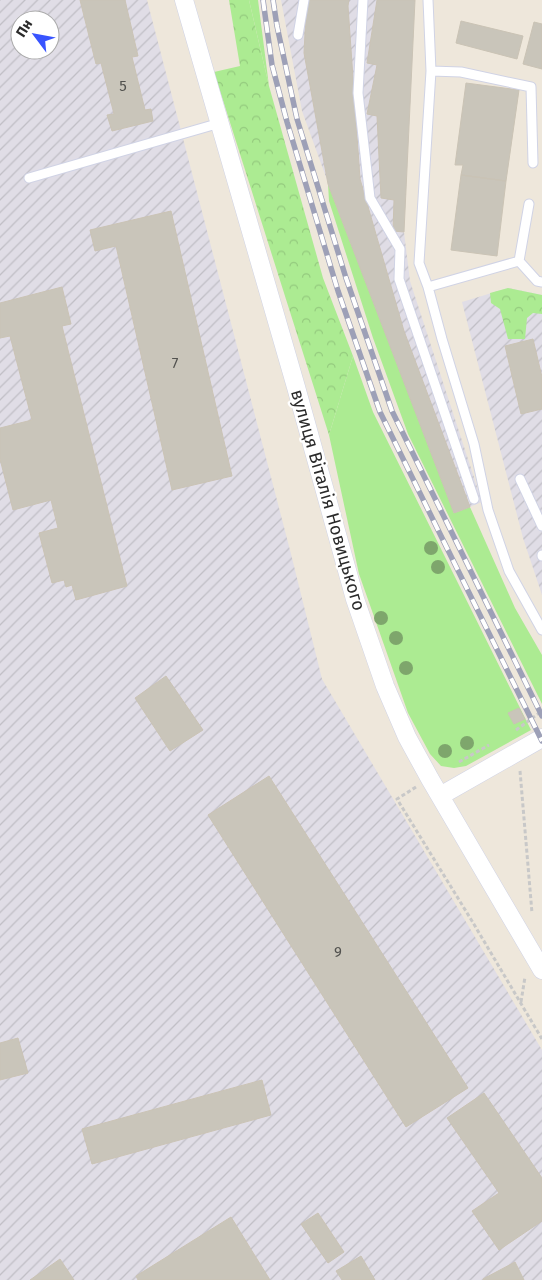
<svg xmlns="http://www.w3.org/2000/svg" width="542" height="1280" font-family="'Fira Sans',sans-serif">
<defs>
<pattern id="industrial-furrows" width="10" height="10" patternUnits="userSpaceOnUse" patternTransform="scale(1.25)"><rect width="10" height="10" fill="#e0dde6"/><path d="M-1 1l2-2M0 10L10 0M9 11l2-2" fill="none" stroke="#c0bec5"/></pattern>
<pattern id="forest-crowns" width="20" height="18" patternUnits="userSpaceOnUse" patternTransform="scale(1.25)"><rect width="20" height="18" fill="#aceb92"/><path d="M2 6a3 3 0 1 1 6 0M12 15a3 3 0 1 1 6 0" fill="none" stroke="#94ca7e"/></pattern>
</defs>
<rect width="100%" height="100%" fill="#eee7db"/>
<path fill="url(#industrial-furrows)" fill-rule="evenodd" d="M0,0H147L291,554L322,679L542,1050V1280H0ZM20,20H50V50H20Z
M281,0H415L404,232L410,281L482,502L454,513L351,246L302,111Z
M508,288L542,295V595L523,538L462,302Z"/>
<path fill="#aceb92" d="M249,0H258L269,86Z
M328,184L454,513L470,507L515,608L542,655V704L408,434L373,338L329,201Z
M353,356L373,412L531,730L466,766L454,768L441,766L430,754L408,713L359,574L329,435Z"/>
<path fill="url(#forest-crowns)" d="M229,0H249L269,86L323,278L353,356L329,435L214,72L240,66Z
M508,288L542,295V314L533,313L527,318L525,339H508L500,309L491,303L490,293Z"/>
<path fill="#c9c5ba" stroke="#cac3b5" d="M80,0H125L138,56L132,57L145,110L151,109L153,121L112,131L107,115L114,114L101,63L96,64Z
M308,0H349L348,6L360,179L404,331L470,507L454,513L328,184L304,53L306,13Z
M377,0H415L404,232L393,231L394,200L381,198L377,116L367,114L377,65L367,63Z
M461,21L523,36L517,59L456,43Z
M534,22L542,24V69L523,64Z
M466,83L519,90L506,181L461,175L463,165H455Z
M461,175L506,181L497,256L451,250Z
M171,211L232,476L172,490L116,246L95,251L90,230Z
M62,287L71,324L62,326L127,586L76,600L72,585L66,587L64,580L52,583L39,533L58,528L51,500L13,510L0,459V428L32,420L10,336L0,338V303Z
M533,339L542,377V409L521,414L505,346Z
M166,676L203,730L170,751L135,698Z
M519,708L525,719L514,724L508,713Z
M269,776L468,1088L406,1127L208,815Z
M18,1038L28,1073L0,1080V1043Z
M262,1080L271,1115L92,1164L82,1129Z
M484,1093L542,1178V1221L499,1250L472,1211L499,1193L447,1118Z
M318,1213L344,1252L328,1263L301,1224Z
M231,1217L270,1280H138L136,1276Z
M361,1256L375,1280H342L336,1271Z
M60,1259L74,1280H30Z
M515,1262L524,1280H483V1279Z"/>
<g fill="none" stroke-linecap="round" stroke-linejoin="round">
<g stroke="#d0d3e5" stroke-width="11">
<path id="service" d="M363,0L358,93L370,198L400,249L399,279L474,499
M428,0L431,71L419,263L428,287L442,339L474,444L488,510L509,571L542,630
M298,35L304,0
M431,71L461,72L531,87L533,163
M29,178L220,123
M529,204L519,261L537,281L542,282
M428,287L519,261
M520,479L542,526
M542,555V556"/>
</g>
<g stroke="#d0d3e5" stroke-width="19">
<path id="minor" d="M184,0L296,387L355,599L385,686L407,737L430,779L542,970
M440,796L542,738"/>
</g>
<path stroke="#c8c8c8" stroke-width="3" stroke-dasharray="4 2.5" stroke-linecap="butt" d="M516,730L542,711
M459,762L489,745
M520,771L532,913
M416,787L397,799L472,921L542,1039
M521,1002L525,977"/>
<use href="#service" stroke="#fff" stroke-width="9"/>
<use href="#minor" stroke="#fff" stroke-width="18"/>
<g stroke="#9da0b7" stroke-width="5.5">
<path id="rail" d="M263,0L272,65L287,122L338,291L380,412L542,741
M273,0L277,26L297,119L346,278L392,411L542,716"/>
</g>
<use href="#rail" stroke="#fff" stroke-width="4" stroke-dasharray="11" stroke-linecap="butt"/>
</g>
<g fill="#7ea66c">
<circle cx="431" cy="548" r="7"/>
<circle cx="438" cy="567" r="7"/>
<circle cx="381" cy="618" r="7"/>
<circle cx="396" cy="638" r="7"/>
<circle cx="406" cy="668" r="7"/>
<circle cx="467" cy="743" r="7"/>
<circle cx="445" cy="751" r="7"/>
</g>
<g text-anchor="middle" stroke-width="4.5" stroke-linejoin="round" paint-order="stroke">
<g font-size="15" fill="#52524f">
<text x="123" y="91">5</text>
<text x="175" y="368">7</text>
<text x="338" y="957">9</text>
</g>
<g font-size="18" fill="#2b2b2b" stroke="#fff">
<text transform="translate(328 500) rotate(74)" y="6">вулиця Віталія Новицького</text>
</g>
</g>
<g transform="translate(35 35) rotate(302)"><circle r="24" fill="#ffffff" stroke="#aaaaaa"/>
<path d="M0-4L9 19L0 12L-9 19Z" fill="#3854ff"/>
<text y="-8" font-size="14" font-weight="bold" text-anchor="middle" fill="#2b2b2b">Пн</text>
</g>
</svg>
